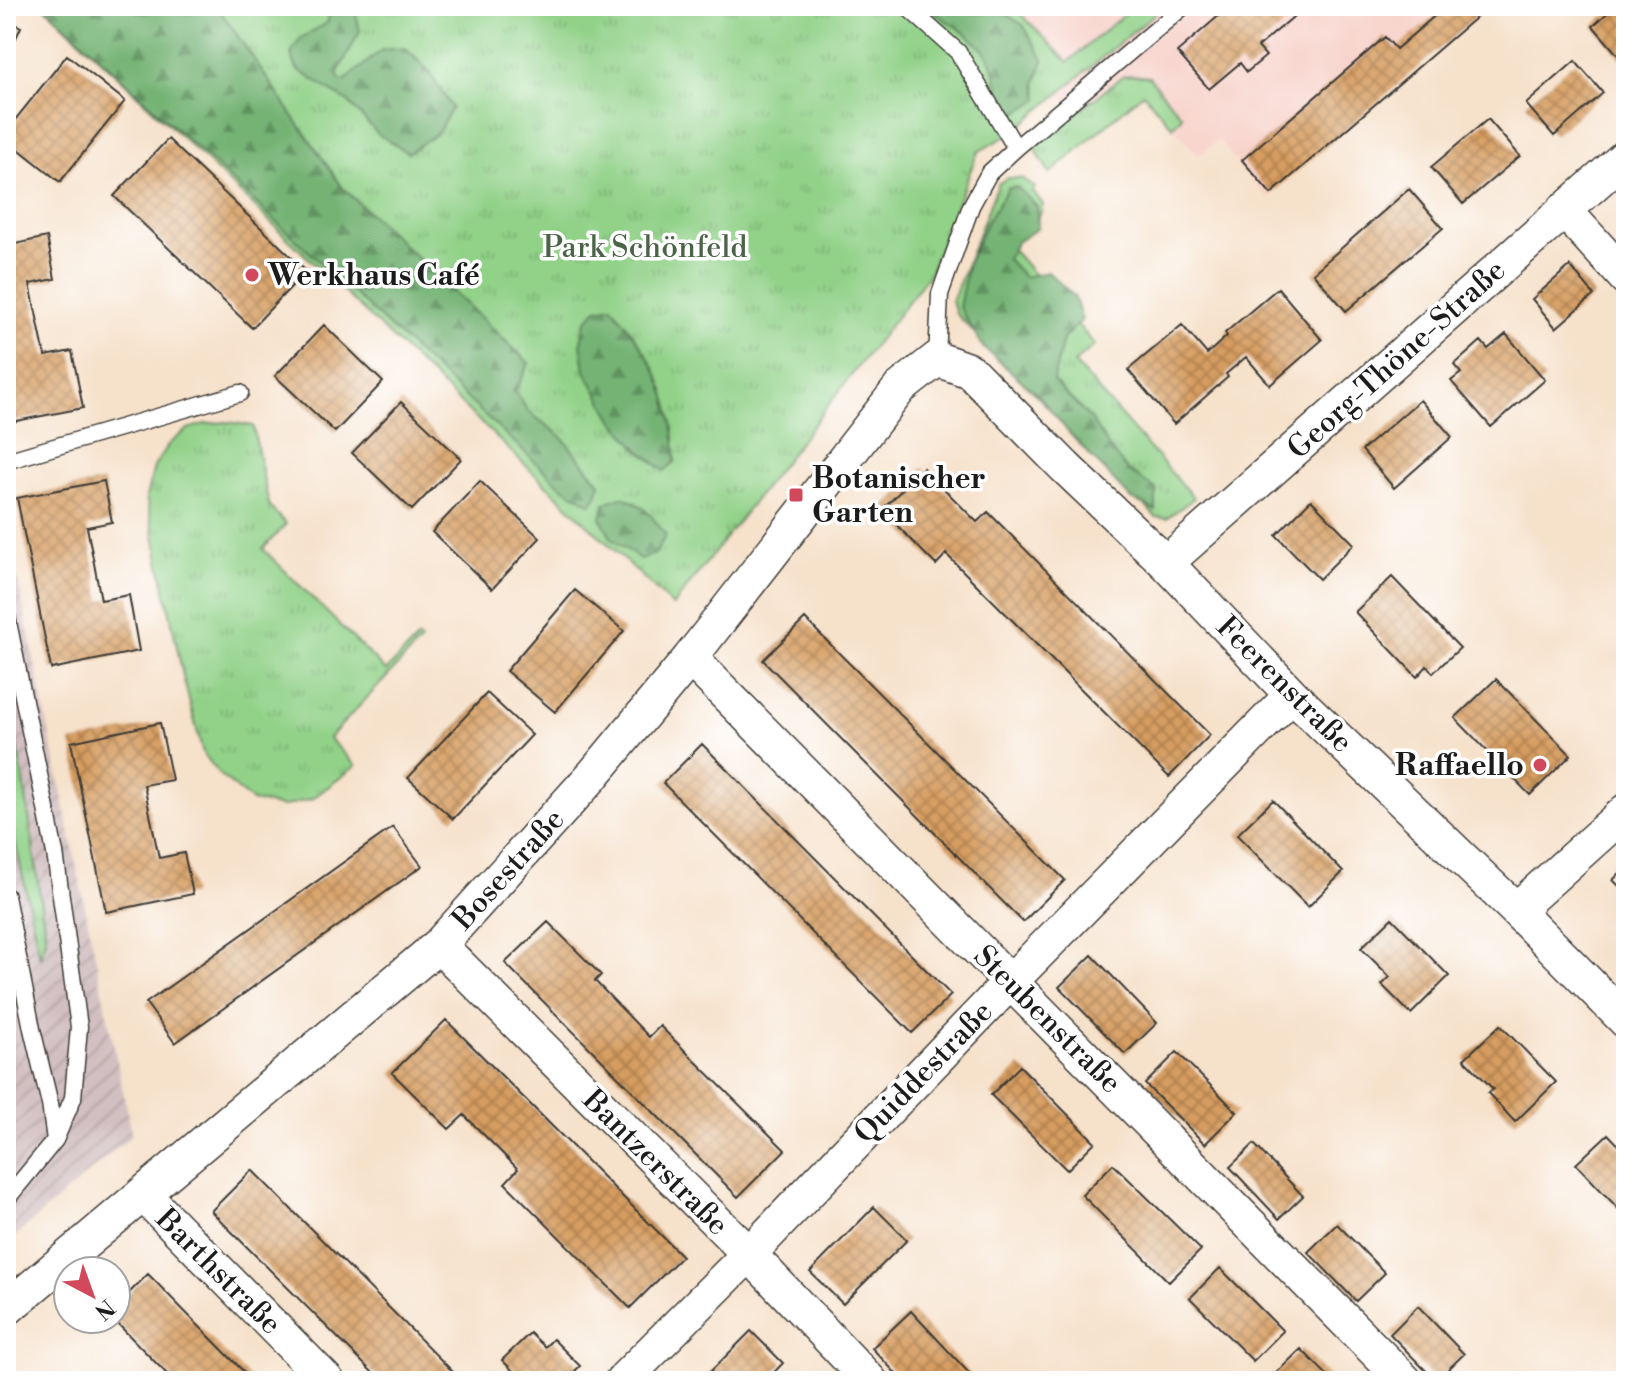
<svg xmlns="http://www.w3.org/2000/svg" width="1632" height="1387" font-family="'Libre Bodoni',serif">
<defs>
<pattern id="industrial-furrows" width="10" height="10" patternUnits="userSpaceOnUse" patternTransform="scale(2)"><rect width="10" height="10" fill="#d2bfc1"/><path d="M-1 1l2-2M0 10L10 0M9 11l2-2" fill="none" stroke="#b4a4a5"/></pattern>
<pattern id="grass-tufts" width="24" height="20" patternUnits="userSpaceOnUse" patternTransform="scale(2)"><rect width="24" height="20" fill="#91d188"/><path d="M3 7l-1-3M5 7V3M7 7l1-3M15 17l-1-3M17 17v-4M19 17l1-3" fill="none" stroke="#7cb375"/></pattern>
<pattern id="forest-firs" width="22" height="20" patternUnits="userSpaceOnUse" patternTransform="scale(2)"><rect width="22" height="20" fill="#74b374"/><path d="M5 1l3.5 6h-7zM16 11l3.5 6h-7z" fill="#5e915e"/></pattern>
<pattern id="building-cross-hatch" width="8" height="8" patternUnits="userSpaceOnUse" patternTransform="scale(2)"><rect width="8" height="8" fill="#d79d60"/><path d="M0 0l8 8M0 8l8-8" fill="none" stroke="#ae7f4e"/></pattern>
</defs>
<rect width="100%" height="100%" fill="#fff"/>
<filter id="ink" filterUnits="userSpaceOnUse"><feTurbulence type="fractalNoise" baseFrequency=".0125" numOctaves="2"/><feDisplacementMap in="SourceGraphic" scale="16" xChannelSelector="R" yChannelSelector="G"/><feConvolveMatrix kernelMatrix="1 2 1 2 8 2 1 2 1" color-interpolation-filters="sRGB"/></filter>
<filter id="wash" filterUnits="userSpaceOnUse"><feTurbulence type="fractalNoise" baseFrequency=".006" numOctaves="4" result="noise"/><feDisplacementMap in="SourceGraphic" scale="32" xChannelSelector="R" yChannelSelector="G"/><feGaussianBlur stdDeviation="1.8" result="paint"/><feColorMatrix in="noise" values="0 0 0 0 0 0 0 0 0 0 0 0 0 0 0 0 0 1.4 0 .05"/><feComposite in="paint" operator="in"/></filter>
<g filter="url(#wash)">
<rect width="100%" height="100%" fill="#f6e1ca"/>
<path fill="#f7d1c9" d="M1013,6H1489L1267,197L1218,140L1198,156L1144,93L1096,133L1048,80L1068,62Z"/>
<path fill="url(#industrial-furrows)" d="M6,523L132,1135L6,1244Z"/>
<path fill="url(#grass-tufts)" stroke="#567652" stroke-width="2" d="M44,6H1013L1068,62L1134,6H1164L1013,132L978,152L928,276L673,606Z
M1133,75L1149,77L1182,116L1173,127L1143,93L1050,174L1034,147L1123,76Z
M1007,178H1021L1035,188L1032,191L1043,204L1040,215L1008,244L1095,345L1074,363L1194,498L1167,518L1156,517L956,314L952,301L998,184Z
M227,422L253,426L269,506L286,524L263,549L386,671L418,638L421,641L329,738L356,766L313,798L282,807L252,801L221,776L203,753L184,681L146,497L154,467L169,444L188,429L204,424Z
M6,690L24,781L46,940L40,957L6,798Z"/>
<path fill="url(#forest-firs)" stroke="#486848" stroke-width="2" d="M44,6H217L343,188L529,363L515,392L529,412L561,436L600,483L597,496L591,504L561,486Z
M328,6H354L360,31L337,74L340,80H346L382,50L405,48L429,71L452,108L437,133L408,153L378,134L348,102L297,69L291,54L301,38L327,23L331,9Z
M922,6H993L1023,25L1044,60L1036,82L1039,99L1018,112L1007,109C997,93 998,76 991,61C979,38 944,19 922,6Z
M1017,187L1037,207L1038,228L1017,242L1007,259L1024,277L1048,272L1074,296L1082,320L1063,339L1053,381L1089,417L1115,456L1130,472L1156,489V511L1130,498L1069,433L1041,398L983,347L959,307L968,262L986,223L1008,188Z
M612,306C653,359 675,393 675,462L664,471L638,449L614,421L585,371L581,342L585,322L597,309Z
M621,497C642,502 653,517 666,535L654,555L640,559L612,539L601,518L605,503Z"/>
<g id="blocks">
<path fill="url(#building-cross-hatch)" d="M1230,6H1306L1258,47L1266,56L1247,72L1240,63L1209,89L1177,52Z
M1446,6H1489L1271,194L1242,160L1385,37L1396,49Z
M1615,6H1622L1626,11V58L1623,61L1593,26Z
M6,20L21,27L6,60Z
M67,55L125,101L60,182L6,139V131Z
M1575,61L1603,93L1554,136L1526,104Z
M1488,119L1520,156L1463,204L1431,167Z
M168,139L306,271L252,328L114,196Z
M1409,189L1443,228L1346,311L1313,273Z
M47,237L55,279L30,284L45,356L72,351L83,408L6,423V246Z
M1570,266L1594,295L1556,328L1532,299Z
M1278,288L1322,340L1270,385L1246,357L1226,374L1228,377L1174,424L1128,370L1182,325L1207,354L1227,336L1225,333Z
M324,325L383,382L335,432L275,376Z
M1506,334L1545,380L1491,427L1451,381L1461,373L1454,365L1481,341L1488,349Z
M1420,400L1452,437L1394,488L1362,450Z
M401,402L461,459L412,510L352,453Z
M923,468L977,522L988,512L1210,735L1169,777L946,554L936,565L882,510Z
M104,481L112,522L87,527L101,600L129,595L139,651L51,669L17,498Z
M480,481L540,538L492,589L432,532Z
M1311,500L1354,544L1319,579L1276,535Z
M1392,577L1460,648L1433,673L1427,666L1417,677L1355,612Z
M575,590L624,631L555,712L506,671Z
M805,619L1065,880L1023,922L763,660Z
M1496,679L1571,755L1530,795L1455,718Z
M487,693L532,735L453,819L408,778Z
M160,723L172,780L144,785L159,858L184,853L193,894L106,912L71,742Z
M702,744L951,995L912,1033L663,783Z
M1273,800L1343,872L1308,907L1237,835Z
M393,827L422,866L175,1043L146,1003Z
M1626,867V893L1613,880Z
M1392,918L1449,976L1411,1014L1382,985L1390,977L1361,948Z
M548,922L601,975L595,981L649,1037L660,1026L785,1150L738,1197L505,963Z
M1092,955L1157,1023L1125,1054L1059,987Z
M446,1020L682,1256L630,1308L505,1183L518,1169L464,1115L449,1129L392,1073Z
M1500,1025L1556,1082L1515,1122L1488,1093L1493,1089L1464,1059Z
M1177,1052L1237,1112L1205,1144L1145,1084Z
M1020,1066L1095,1142L1067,1170L991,1095Z
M1608,1134L1626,1153V1217L1576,1164Z
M1254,1144L1303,1196L1279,1219L1230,1167Z
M1113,1164L1201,1250L1169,1282L1082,1195Z
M252,1170L302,1220L462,1381H381L211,1211Z
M874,1207L907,1240L843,1304L810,1272Z
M1337,1224L1385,1273L1356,1301L1308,1252Z
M1220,1268L1283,1331L1253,1361L1190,1298Z
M148,1274L197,1324L253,1381H174L157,1364L113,1319H116V1306Z
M1418,1306L1464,1354L1436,1381L1390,1334Z
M911,1311L968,1372L976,1381L901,1379L872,1348Z
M751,1331L783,1363L766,1381H701Z
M530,1333L545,1347L553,1339L580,1366L565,1381H511L517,1375L502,1360Z
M1301,1349L1333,1381H1268Z"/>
</g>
</g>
<g filter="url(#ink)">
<use href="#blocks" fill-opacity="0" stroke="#3d3a36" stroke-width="2"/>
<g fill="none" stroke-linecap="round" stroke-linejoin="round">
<g stroke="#3d3a36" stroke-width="19">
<path id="lane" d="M906,6L958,52L1016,148L989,173L971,206L940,294L937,359
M1016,148L1184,6
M6,461L240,393
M6,612L55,853L79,1027L73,1098L55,1140
M6,896L32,1029L50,1104L55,1140L6,1200"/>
</g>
<g stroke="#3d3a36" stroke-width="37">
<path id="street" d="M1564,210L1626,278
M1166,563L1626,156
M690,658L1405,1381
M1516,910L1626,811
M439,945L749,1254L870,1381
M143,1194L327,1381
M6,1309L439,945L593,775L690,658L900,388L937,359L970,371L1065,467L1166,563L1292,695L1516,910L1626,1021
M622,1381L749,1254L1011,981L1292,695"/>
</g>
<use href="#lane" stroke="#fff" stroke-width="16"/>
<use href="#street" stroke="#fff" stroke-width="34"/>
</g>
</g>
<g fill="#d1495b" stroke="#fff" stroke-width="3">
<circle cx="252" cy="275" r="8"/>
<rect x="788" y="487" width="16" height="16" rx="4"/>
<circle cx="1540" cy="765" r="8"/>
</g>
<g text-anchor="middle" stroke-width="7" stroke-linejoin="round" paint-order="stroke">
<g font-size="30" fill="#4b6447" stroke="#fff">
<text x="645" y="257">Park Schönfeld</text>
</g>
<g font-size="30" font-weight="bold" fill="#1c1c1c" stroke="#fff" text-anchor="start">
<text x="268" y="285">Werkhaus Café</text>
<text x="812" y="488">Botanischer<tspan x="812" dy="34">Garten</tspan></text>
<text x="1524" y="775" text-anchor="end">Raffaello</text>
</g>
<g font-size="30" fill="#1c1c1c" stroke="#fff">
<text transform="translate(1396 359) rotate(-42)" y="10">Georg-Thöne-Straße</text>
<text transform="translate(1285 684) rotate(45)" y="10">Feerenstraße</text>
<text transform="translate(508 869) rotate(-48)" y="10">Bosestraße</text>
<text transform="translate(1048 1019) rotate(45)" y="10">Steubenstraße</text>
<text transform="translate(923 1072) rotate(-46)" y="10">Quiddestraße</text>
<text transform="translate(656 1162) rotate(45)" y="10">Bantzerstraße</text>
<text transform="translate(219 1271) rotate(45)" y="10">Barthstraße</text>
</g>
</g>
<rect width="1632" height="1387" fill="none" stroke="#fff" stroke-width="32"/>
<g transform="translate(92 1295) rotate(139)"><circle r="38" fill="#ffffff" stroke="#a4a4a4" stroke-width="2"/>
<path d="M0-6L14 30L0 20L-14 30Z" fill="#d1495b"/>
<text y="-12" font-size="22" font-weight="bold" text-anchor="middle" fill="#1c1c1c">N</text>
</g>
</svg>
